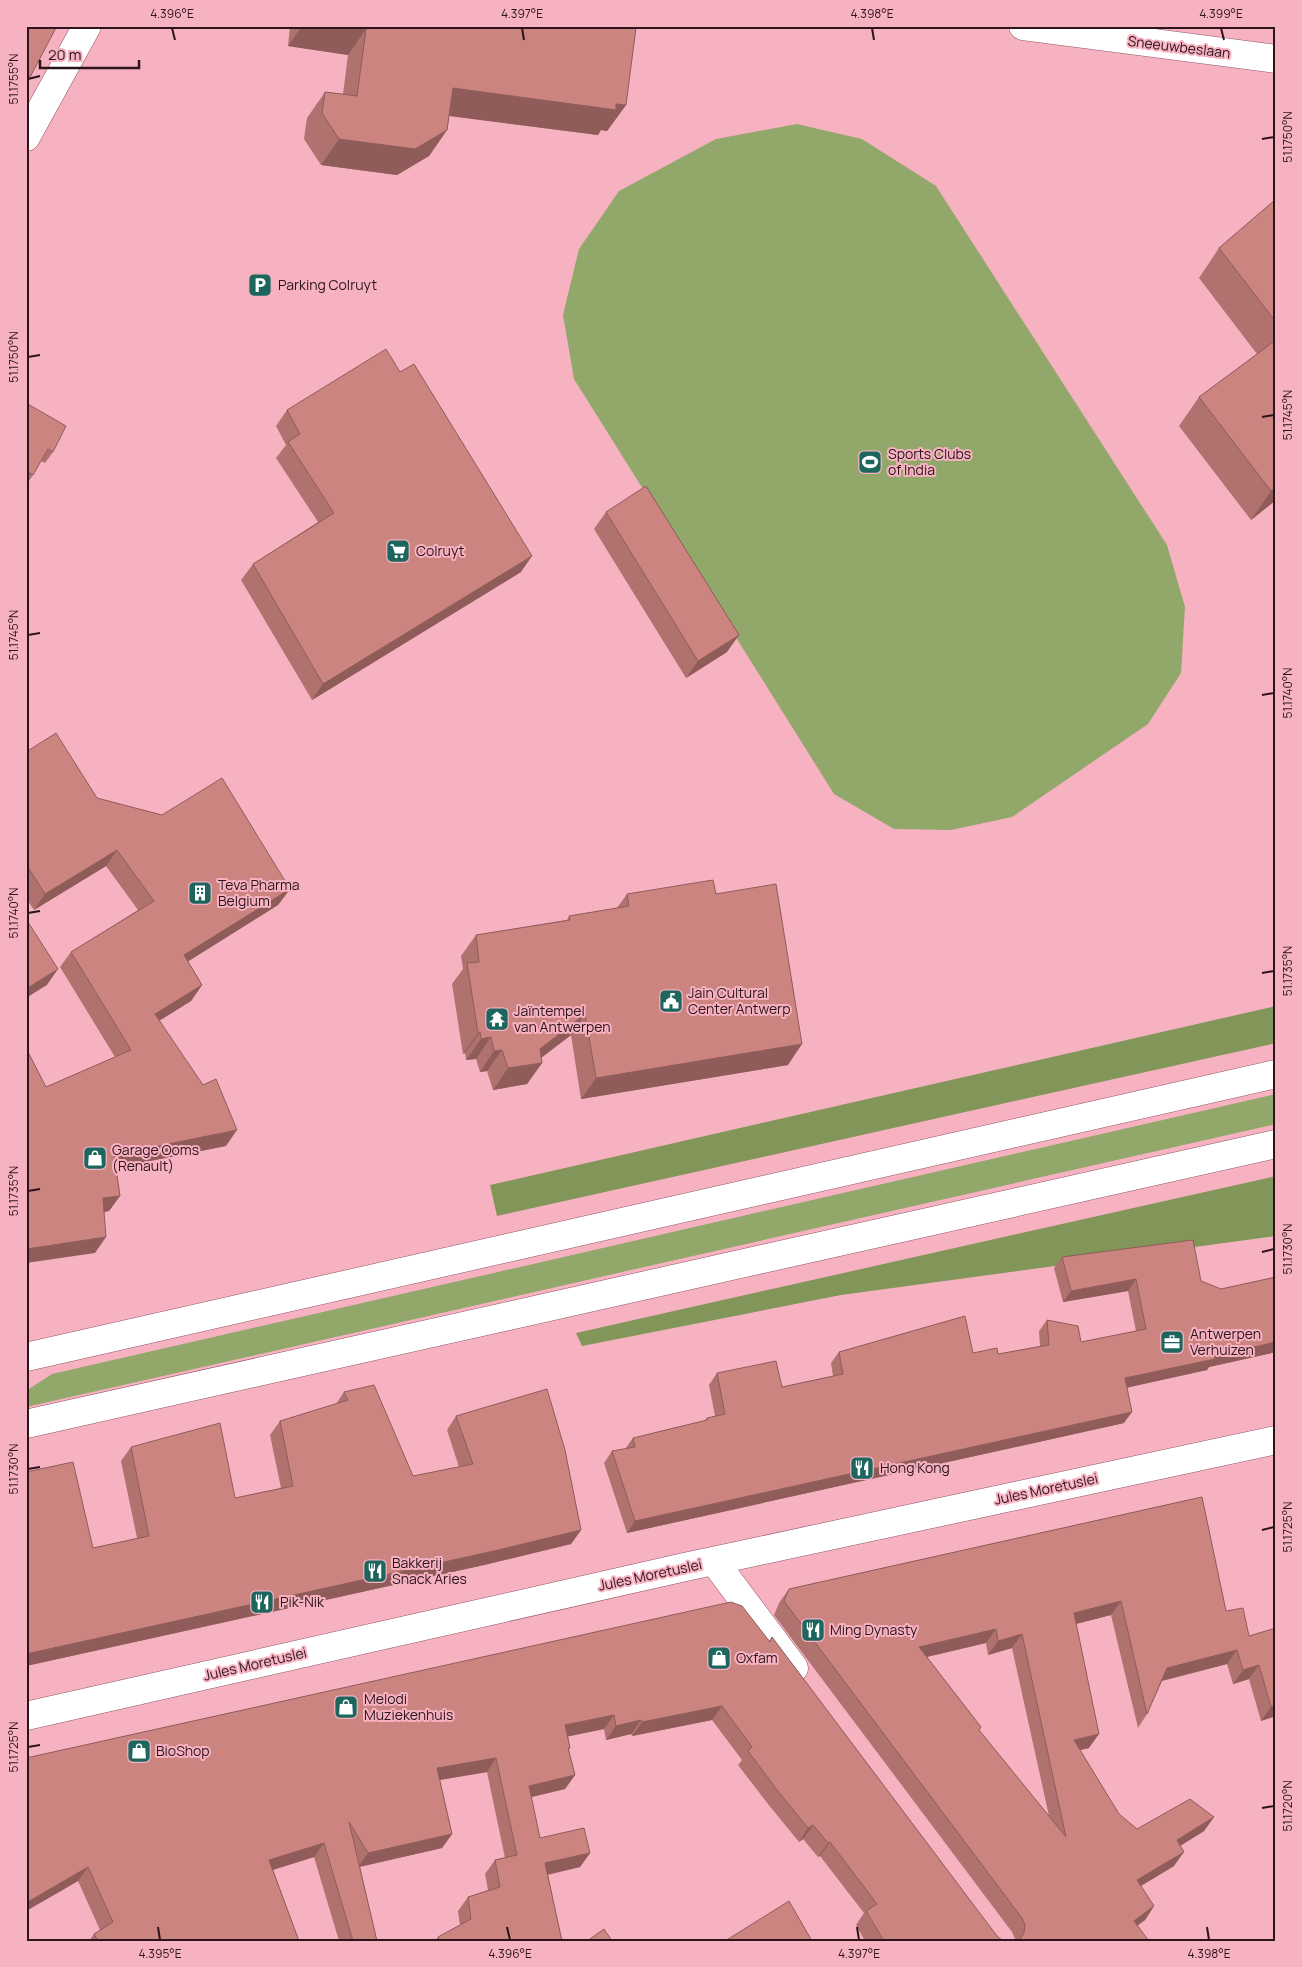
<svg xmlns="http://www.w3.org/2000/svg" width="1302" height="1967" font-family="Manrope,sans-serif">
<rect width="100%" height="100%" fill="#f7b2c2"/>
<path fill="#92a76a" d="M797,124L862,139L936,186L1167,545L1185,607L1181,673L1148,724L1012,817L951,830L894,829L834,794L574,379L563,315L579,249L619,191L716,139Z
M1276,1094V1124L26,1407V1391L52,1374Z"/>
<path fill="#819658" d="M1276,1006V1043L497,1216L490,1185Z
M1276,1176V1236L841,1295L582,1346L576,1333Z"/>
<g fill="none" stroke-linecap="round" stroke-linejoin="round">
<g stroke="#915564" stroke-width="29">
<path id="minor" d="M1023,26L1276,59
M26,137L87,26
M714,1561L794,1668
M26,1716L685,1567L1276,1440"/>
</g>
<g stroke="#915564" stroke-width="29">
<path id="highway" d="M26,1357L1276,1074
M26,1424L1276,1144"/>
</g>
<use href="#minor" stroke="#fff" stroke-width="28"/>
<use href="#highway" stroke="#fff" stroke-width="28"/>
</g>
<path fill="#af726e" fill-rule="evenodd" d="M290,26H621L626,105L607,131L601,130L598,135L449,116L447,130L429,156L397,175L321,165L304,139L307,118L325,92L343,94L348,55L288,46Z
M1276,199V500L1251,520L1179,426L1199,397L1257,354L1199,278L1219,248Z
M26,403L53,452L45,463L41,461L33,475L26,485Z
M287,410L521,572L312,700L241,580L253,564L318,522L276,458L286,445L276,426Z
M606,512L727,652L686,678L594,529Z
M26,752L97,798L290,889L278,905L188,961L202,985L191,1001L159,1021L226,1146L116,1168L120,1196L109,1211L104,1212L95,1253L46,1087L115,1057L60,967L71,952L138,910L106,866L34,910L26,898Z
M627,894H716L788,1065L581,1099L571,1035L541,1058L542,1063L527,1084L493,1090L487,1071L480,1072L476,1059L466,1060L465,1053L463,1054L452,984L463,969L461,956L476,935L567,920L569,916L617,908Z
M1062,1257L1201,1281L1221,1289L1276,1277V1352L1209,1367L1207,1370L1127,1387L1124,1423L627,1533L604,1463L612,1451L625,1449L633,1438L704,1421L707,1418L715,1416L709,1385L717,1373L782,1387L833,1376L831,1363L839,1352L973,1353L998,1354L1040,1346L1039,1331L1047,1320L1081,1342L1136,1331L1128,1291L1063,1302L1054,1268Z
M344,1392L413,1476L459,1467L447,1430L456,1416L581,1530L571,1544L484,1565L26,1666V1472L93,1548L137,1538L121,1461L131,1447L235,1498L281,1488L270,1435L280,1421L336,1404Z
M1202,1497L1226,1611L1249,1636L1276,1628V1716L1261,1721L1249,1679L1233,1684L1227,1664L1162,1681L1147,1714L1138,1728L1111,1615L1076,1624L1089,1748L1080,1750L1119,1814L1137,1829L1214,1817L1204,1831L1180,1846L1174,1866L1141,1886L1154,1906L1145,1920L1137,1926L1015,1941V1939L1012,1932L774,1615L779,1603L789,1589ZM986,1643L988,1655L1012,1648L1049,1816L979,1730L981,1727L927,1657Z
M772,1637L997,1936L1003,1941H865L856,1925L864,1913L820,1856L818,1857L803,1839L799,1842L768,1804L738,1765L742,1760L712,1720L632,1736L631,1734L606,1740L604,1729L568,1736L570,1748L569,1750L575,1775L565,1789L531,1797L540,1838L590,1853L580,1867L548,1875L562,1941H435L438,1937L460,1925L458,1911L468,1897L488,1890L485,1874L495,1860L505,1858L487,1772L440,1780L452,1834L442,1848L360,1867L377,1941H339L314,1857L273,1870L299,1941H89L94,1934L100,1930L78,1881L26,1911V1758L769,1641Z"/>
<path fill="#8f5c5a" d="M302,26H346L366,29L348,55L288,46Z
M453,88L616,104L626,105L607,131L601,130L598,135L435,114Z
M447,130L429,156L397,175L321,165L339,139Z
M1276,487V500L1251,520L1271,491Z
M532,556L521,572L312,700L323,684Z
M739,635L727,652L686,678L698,661Z
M117,850L106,866L34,910L45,894Z
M290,889L278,905L173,971L184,955Z
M58,969L47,985L26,998V989Z
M202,985L191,1001L144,1030L155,1014Z
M585,1014L571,1035L533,1064L542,1063L527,1084L493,1090L508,1068L540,1049Z
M480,1032L465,1053L463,1054L478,1033Z
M491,1037L476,1059L466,1060L481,1039Z
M802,1044L788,1065L581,1099L596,1078Z
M502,1050L487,1071L480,1072L494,1051Z
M237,1130L226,1146L103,1170L114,1155Z
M120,1196L109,1211L92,1214L103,1198Z
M106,1237L95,1253L26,1263V1249Z
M1136,1279L1128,1291L1063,1302L1071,1291Z
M1276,1342V1352L1209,1367L1207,1370L1117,1390L1125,1378L1214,1356Z
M1132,1412L1124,1423L627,1533L635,1521Z
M581,1530L571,1544L484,1565L26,1666V1654Z
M1121,1601L1111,1615L1064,1627L1074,1613Z
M996,1629L986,1643L909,1661L919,1647Z
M1022,1634L1012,1648L988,1655L998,1641Z
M1237,1650L1227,1664L1157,1682L1167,1668Z
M1259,1665L1249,1679L1233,1684L1243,1670Z
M1276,1705V1716L1261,1721L1271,1707Z
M722,1706L712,1720L632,1736L642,1722Z
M614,1715L604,1729L556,1739L565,1725Z
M641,1720L631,1734L606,1740L616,1726Z
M1099,1734L1089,1748L1064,1754L1074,1740Z
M496,1758L487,1772L427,1782L437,1768Z
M575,1775L565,1789L519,1800L529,1786Z
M1214,1817L1204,1831L1167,1854L1177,1840Z
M813,1825L803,1839L799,1842L808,1828Z
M452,1834L442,1848L358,1867L368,1853Z
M830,1842L820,1856L818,1857L828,1843Z
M324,1843L314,1857L259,1874L269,1860Z
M1184,1852L1174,1866L1127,1894L1137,1880Z
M590,1853L580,1867L535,1877L545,1863Z
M88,1867L78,1881L26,1911V1903Z
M1154,1906L1145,1920L1124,1935L1134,1921Z"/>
<path fill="#cc8480" stroke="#8f5c5a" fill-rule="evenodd" d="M26,26H57L26,85Z
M346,26H621L636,28L626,105L616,104V110L453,88L447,130L415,149L339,139L322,113L325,92L357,96L366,29Z
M1276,199V322L1219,248Z
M1276,340V487L1271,491L1199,397Z
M386,349L400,372L414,364L532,556L323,684L253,564L334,513L288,442L300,434L287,410Z
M26,403L66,426L53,452L48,449L33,475L26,471Z
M646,486L739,635L698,661L606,512Z
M56,733L97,798L162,815L222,778L290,889L184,955L202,985L155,1014L203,1085L216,1079L237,1130L114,1155L120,1196L103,1198L106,1237L26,1249V1048L46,1087L131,1050L71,952L154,901L117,850L45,894L26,864V752Z
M713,880L716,894L776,884L802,1044L596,1078L585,1014L540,1049L542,1063L508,1068L502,1050L494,1051L491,1037L481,1039L480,1032L478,1033L467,963L479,962L476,935L570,920L569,916L629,906L627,894Z
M26,919L58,969L26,989Z
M1193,1240L1201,1281L1221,1289L1276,1277V1342L1214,1356L1215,1359L1125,1378L1132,1412L635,1521L612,1451L635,1447L633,1438L707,1420V1418L725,1414L717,1373L776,1361L782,1387L843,1374L839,1352L965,1316L973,1353L997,1348L998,1354L1049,1345L1047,1320L1078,1326L1081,1342L1146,1329L1136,1279L1071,1291L1062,1257Z
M374,1385L413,1476L473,1464L456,1416L547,1389L565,1450L581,1530L494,1551L26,1654V1472L73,1462L93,1548L149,1536L131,1447L220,1423L235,1498L293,1486L280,1421L348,1400L344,1392Z
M1202,1497L1226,1611L1243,1608L1249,1636L1276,1628V1705L1271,1707L1259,1665L1243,1670L1237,1650L1167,1668L1147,1714L1121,1601L1074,1613L1099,1734L1074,1740L1119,1814L1137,1829L1190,1799L1214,1817L1177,1840L1184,1852L1137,1880L1154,1906L1134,1921L1149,1941H1016L1020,1939L1024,1933L1025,1925L1022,1918L784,1601L789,1589ZM996,1629L998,1641L1022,1634L1066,1837L979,1730L981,1727L919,1647Z
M731,1602L742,1606L770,1642L772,1637L997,1936L1003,1941H884L866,1911L877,1904L830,1842L828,1843L813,1825L808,1828L777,1790L748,1751L752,1747L722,1706L642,1722L641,1720L616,1726L614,1715L565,1725L570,1748H568L575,1775L529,1786L540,1838L584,1828L590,1853L545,1863L562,1941H440L438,1937L471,1919L468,1897L500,1887L495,1860L517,1855L496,1758L437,1768L452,1834L368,1853L349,1822L377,1941H353L324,1843L269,1860L299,1941H98L94,1934L113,1922L88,1867L26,1903V1758Z
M789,1901L812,1941H725Z
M604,1929L612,1941H587Z"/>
<path fill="none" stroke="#2c141a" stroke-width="2" d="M172,28L175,40M522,28L524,40M872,28L874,40M1221,28L1224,40M28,79L40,76M1262,139L1274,137M28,357L40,355M1262,417L1274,415M28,635L40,633M1262,695L1274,693M28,913L40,911M1262,973L1274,971M28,1191L40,1189M1262,1252L1274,1249M28,1469L40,1467M1262,1530L1274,1527M28,1747L40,1745M1262,1808L1274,1806M158,1927L160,1940M507,1927L510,1940M857,1927L859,1940M1207,1927L1209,1940"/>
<defs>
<g id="parking-square" transform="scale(1.25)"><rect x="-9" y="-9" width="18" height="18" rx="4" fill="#1c665d" stroke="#f7b2c2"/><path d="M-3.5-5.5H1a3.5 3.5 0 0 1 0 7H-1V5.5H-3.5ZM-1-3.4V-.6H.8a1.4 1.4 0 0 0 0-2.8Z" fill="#fff"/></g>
<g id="stadium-square" transform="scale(1.25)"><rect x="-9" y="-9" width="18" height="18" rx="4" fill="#1c665d" stroke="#f7b2c2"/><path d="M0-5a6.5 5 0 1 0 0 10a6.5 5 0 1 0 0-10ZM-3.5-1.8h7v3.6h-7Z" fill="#fff"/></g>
<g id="supermarket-square" transform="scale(1.25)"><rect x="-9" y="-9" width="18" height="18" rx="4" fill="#1c665d" stroke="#f7b2c2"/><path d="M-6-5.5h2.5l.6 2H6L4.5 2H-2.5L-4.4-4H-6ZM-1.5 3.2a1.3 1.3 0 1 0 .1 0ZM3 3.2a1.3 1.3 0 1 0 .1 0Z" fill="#fff"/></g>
<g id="building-square" transform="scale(1.25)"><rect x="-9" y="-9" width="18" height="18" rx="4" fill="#1c665d" stroke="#f7b2c2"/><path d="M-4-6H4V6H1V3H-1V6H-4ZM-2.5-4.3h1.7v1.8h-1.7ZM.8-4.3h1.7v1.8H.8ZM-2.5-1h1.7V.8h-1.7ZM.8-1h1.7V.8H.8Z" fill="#fff"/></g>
<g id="civic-square" transform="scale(1.25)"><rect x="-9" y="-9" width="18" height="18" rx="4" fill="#1c665d" stroke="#f7b2c2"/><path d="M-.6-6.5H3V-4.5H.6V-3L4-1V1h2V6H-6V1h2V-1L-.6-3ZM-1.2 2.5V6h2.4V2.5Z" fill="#fff"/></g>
<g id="temple-square" transform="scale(1.25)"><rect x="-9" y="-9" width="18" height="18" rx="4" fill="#1c665d" stroke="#f7b2c2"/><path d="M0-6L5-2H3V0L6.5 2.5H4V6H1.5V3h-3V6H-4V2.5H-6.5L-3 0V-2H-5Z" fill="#fff"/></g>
<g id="shop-square" transform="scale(1.25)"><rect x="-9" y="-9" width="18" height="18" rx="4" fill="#1c665d" stroke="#f7b2c2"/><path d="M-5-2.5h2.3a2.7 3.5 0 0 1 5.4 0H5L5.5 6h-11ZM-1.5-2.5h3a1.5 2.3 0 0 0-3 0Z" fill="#fff"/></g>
<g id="office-square" transform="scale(1.25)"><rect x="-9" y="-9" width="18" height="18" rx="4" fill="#1c665d" stroke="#f7b2c2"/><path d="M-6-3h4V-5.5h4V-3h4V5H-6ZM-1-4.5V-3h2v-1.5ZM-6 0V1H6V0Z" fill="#fff"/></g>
<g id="restaurant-square" transform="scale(1.25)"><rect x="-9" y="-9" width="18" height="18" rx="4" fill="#1c665d" stroke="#f7b2c2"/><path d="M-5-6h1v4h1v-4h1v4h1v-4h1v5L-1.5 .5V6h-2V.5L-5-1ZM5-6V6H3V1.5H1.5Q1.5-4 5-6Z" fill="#fff"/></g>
</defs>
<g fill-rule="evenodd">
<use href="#parking-square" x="260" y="285"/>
<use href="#stadium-square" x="870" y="462"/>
<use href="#supermarket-square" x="398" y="551"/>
<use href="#building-square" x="200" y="893"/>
<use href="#civic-square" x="671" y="1001"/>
<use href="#temple-square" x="497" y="1019"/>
<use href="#shop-square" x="95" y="1158"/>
<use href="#office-square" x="1172" y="1342"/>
<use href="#restaurant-square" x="862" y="1468"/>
<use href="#restaurant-square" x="375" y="1571"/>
<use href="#restaurant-square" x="262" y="1602"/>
<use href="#restaurant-square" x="813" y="1630"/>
<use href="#shop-square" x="719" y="1658"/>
<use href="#shop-square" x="346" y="1707"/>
<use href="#shop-square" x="139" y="1751"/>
</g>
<g text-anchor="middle" stroke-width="4" stroke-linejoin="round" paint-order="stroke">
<g font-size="14" fill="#2c141a" stroke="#f7b2c2">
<text transform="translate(1179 47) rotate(7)" y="5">Sneeuwbeslaan</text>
<text transform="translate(1046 1489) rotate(-12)" y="5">Jules Moretuslei</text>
<text transform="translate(650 1575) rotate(-12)" y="5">Jules Moretuslei</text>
<text transform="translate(255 1664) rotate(-13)" y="5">Jules Moretuslei</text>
</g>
<g font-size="14" fill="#2c141a" stroke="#f7b2c2" text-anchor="start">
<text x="278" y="290">Parking Colruyt</text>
<text x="888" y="459">Sports Clubs<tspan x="888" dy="16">of India</tspan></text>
<text x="416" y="556">Colruyt</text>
<text x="218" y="890">Teva Pharma<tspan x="218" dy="16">Belgium</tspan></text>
<text x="688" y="998">Jain Cultural<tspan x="688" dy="16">Center Antwerp</tspan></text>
<text x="514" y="1016">Jaïntempel<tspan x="514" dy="16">van Antwerpen</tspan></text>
<text x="112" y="1155">Garage Ooms<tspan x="112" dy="16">(Renault)</tspan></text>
<text x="1190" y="1339">Antwerpen<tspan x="1190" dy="16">Verhuizen</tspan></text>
<text x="880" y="1473">Hong Kong</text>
<text x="392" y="1568">Bakkerij<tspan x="392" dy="16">Snack Aries</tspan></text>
<text x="280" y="1607">Pik-Nik</text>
<text x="830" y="1635">Ming Dynasty</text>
<text x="736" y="1663">Oxfam</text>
<text x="364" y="1704">Melodi<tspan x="364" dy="16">Muziekenhuis</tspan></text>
<text x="156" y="1756">BioShop</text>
</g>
</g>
<rect width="1302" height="1967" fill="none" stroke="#f7b2c2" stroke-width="55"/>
<path d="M40 60v8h99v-8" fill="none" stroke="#2c141a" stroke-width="2.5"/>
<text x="48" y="60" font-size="15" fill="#2c141a" stroke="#f7b2c2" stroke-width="4" paint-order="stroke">20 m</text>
<rect x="28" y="28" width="1246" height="1912" fill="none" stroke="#2c141a" stroke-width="2"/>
<g font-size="12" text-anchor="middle" fill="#2c141a">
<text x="172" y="18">4.396°E</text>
<text x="522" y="18">4.397°E</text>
<text x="872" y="18">4.398°E</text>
<text x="1221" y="18">4.399°E</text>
<text transform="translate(14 79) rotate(-90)" y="4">51.1755°N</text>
<text transform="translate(1288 137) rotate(-90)" y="4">51.1750°N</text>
<text transform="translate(14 357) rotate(-90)" y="4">51.1750°N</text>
<text transform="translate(1288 415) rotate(-90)" y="4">51.1745°N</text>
<text transform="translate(14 635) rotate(-90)" y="4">51.1745°N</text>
<text transform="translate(1288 693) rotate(-90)" y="4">51.1740°N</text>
<text transform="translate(14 913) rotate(-90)" y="4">51.1740°N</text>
<text transform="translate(1288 971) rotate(-90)" y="4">51.1735°N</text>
<text transform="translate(14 1191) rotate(-90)" y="4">51.1735°N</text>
<text transform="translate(1288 1249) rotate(-90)" y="4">51.1730°N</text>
<text transform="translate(14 1469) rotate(-90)" y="4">51.1730°N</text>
<text transform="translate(1288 1527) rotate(-90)" y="4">51.1725°N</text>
<text transform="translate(14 1747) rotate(-90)" y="4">51.1725°N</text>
<text transform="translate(1288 1806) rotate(-90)" y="4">51.1720°N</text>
<text x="160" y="1958">4.395°E</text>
<text x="510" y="1958">4.396°E</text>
<text x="859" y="1958">4.397°E</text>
<text x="1209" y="1958">4.398°E</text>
</g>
</svg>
